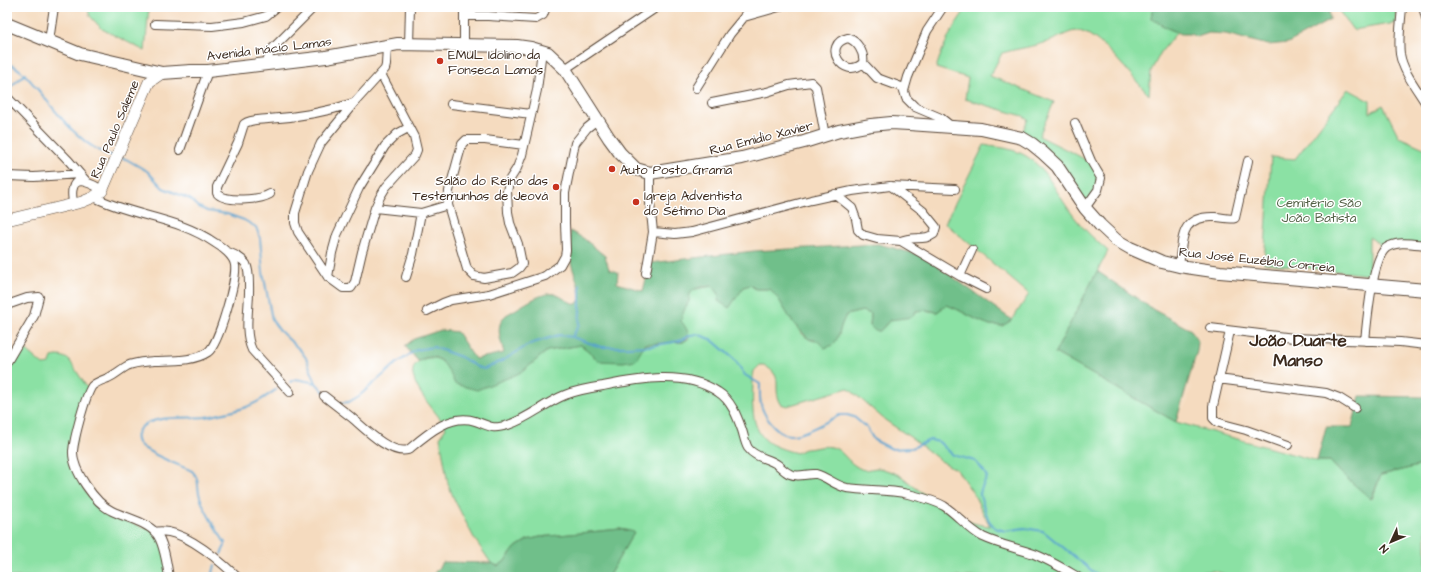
<svg xmlns="http://www.w3.org/2000/svg" width="1433" height="584" font-family="'Architects Daughter',sans-serif">
<rect width="100%" height="100%" fill="#fff"/>
<filter id="ink" filterUnits="userSpaceOnUse"><feTurbulence type="fractalNoise" baseFrequency=".025" numOctaves="2"/><feDisplacementMap in="SourceGraphic" scale="8" xChannelSelector="R" yChannelSelector="G"/><feConvolveMatrix kernelMatrix="1 2 1 2 8 2 1 2 1" color-interpolation-filters="sRGB"/></filter>
<filter id="wash" filterUnits="userSpaceOnUse"><feTurbulence type="fractalNoise" baseFrequency=".012" numOctaves="4" result="noise"/><feDisplacementMap in="SourceGraphic" scale="16" xChannelSelector="R" yChannelSelector="G"/><feGaussianBlur stdDeviation="0.9" result="paint"/><feColorMatrix in="noise" values="0 0 0 0 0 0 0 0 0 0 0 0 0 0 0 0 0 1.4 0 .05"/><feComposite in="paint" operator="in"/></filter>
<g filter="url(#wash)">
<rect width="100%" height="100%" fill="#f5dbbf"/>
<path fill="#8be1a4" stroke="#638661" fill-rule="evenodd" d="M87,7H149L145,51L102,29L90,16Z
M968,7H1153L1151,18L1165,27L1177,32L1161,52L1151,71L1149,95C1133,79 1098,30 1076,31C1067,32 1059,38 1050,41C1035,47 1018,48 1002,53L990,76L1054,102L1039,136L1079,156L1101,169L1096,190L1085,209L1068,182L1020,137L1028,119L1023,116L965,99L968,78L936,68C943,46 953,25 968,7Z
M1336,7H1396V23L1353,30Z
M1348,89L1370,101V113L1383,105L1399,137L1426,149V245H1413L1384,249L1378,243L1369,237V275L1264,263L1271,157L1295,159Z
M984,145C993,147 1003,147 1012,150C1042,158 1053,188 1070,211C1081,227 1094,239 1108,251L1055,353L1176,422L1317,461H1330L1343,475L1372,499L1381,475L1426,464V577H1235L1214,571L1153,574V577H608L634,532L620,529L540,537L527,540L516,547L504,562L498,566L491,563L474,538L455,501L448,484L440,437L446,428C436,410 418,396 413,376C410,359 432,353 443,362C449,367 452,377 455,384L462,385L523,371L547,351L581,345L592,354L598,361L645,344L683,342L688,339L689,337L681,322L683,313L686,304L689,301L690,293L696,289L713,286L729,308L743,287L750,285L756,289H770C784,299 797,343 818,341C825,341 833,337 839,335L841,324L846,315L862,311L871,314L870,326L880,331L890,320L921,310L937,312L947,305C961,310 973,319 987,324C991,326 997,325 1002,326L1012,320L1029,294L945,223ZM760,365H764C786,378 771,386 781,404L787,406L848,388L885,420L913,439L941,461L957,470L973,493L990,526C957,523 941,506 916,488C910,484 905,478 899,475C893,472 884,469 878,468C873,468 865,471 861,469C840,459 844,441 814,448C805,450 806,447 797,453C788,451 779,448 771,444C748,430 753,400 753,377L754,371Z
M21,346L43,365L50,364L52,357C59,355 64,356 70,361L86,386L89,389L71,461L85,491L100,511L140,526L163,533L169,577H7V365Z"/>
<path fill="#70bf8a" stroke="#567454" d="M1153,7H1329L1330,20L1288,43L1268,45L1226,34L1209,33L1197,37L1190,34H1181L1165,27L1151,18Z
M570,231L583,238L605,256L609,269L618,272L617,283L643,291L650,263L754,251L878,244L924,256L1012,320L1002,326C997,325 991,326 987,324C973,319 961,310 947,305L937,312L926,310L916,311L912,317L890,320L880,331H875L870,326L871,314L862,311L846,315C845,318 843,321 842,324C838,335 838,346 824,348L818,341L809,339L793,323L779,300L770,289H756L750,285L744,287L729,308L718,301L719,294L713,286C706,287 694,286 690,294C689,296 690,299 689,301C685,309 683,311 681,321C687,328 692,337 683,342L645,344L636,360L623,362L598,361L592,354L581,345L547,351L523,371L515,375L477,390L455,384C447,367 440,349 418,361L405,346L414,339L441,330L457,332L475,359L504,353C501,340 494,326 506,315C518,309 541,291 554,294C562,296 568,303 577,304L580,299L579,288L571,263Z
M1097,271L1154,310L1191,330L1198,342L1197,351L1176,422L1055,353Z
M1360,396L1426,397V464L1381,475L1371,499L1343,475L1330,461H1317L1326,427H1352Z
M620,529L634,532L608,577H431L443,562L491,563L498,566L504,562L516,547L527,540L540,537Z"/>
<g fill="none" stroke-linecap="round" stroke-linejoin="round">
<path stroke="#57a2cf" stroke-width="2" d="M7,63C20,67 27,77 35,86C56,111 81,148 113,156
M8,89L25,74
M121,158L126,159L147,171L163,188L190,199L199,207L207,211L227,214L244,220L256,227L260,238L263,272L272,320L280,331L301,351L306,358L316,383L326,394
M572,337L579,325L580,311V285
M290,382L296,379L316,383
M339,403L349,402L359,396L397,363L416,350L433,347L461,357L477,367L484,369L502,361L530,344L559,335L572,337L601,347H626L651,346L679,341L691,335L697,334L711,339L735,360L745,375L760,384C760,392 759,400 762,408C766,419 779,436 792,435C805,435 828,420 840,415H847L854,417L867,428L874,440L892,449L912,448L930,440L939,442L953,455L975,461L983,470L987,477L981,489L980,494L981,499L989,521L995,528L1005,531L1024,528L1043,531L1096,574L1103,577
M221,554L225,546V543C216,528 205,513 200,497C196,486 201,480 192,471C179,465 149,454 140,445C137,442 136,438 137,434C144,413 188,419 205,417C215,415 227,413 237,410C253,406 264,398 277,389
M215,565L213,573L216,577"/>
</g>
</g>
<g filter="url(#ink)">
<g fill="none" stroke-linecap="round" stroke-linejoin="round">
<g stroke="#574536" stroke-width="10">
<path id="street" d="M464,7V46
M943,7L927,31L908,77L904,91L906,98L915,107L941,118L951,126
M1402,7C1401,22 1398,39 1400,54C1403,72 1417,89 1426,104
M1423,7L1426,18
M464,16H488L536,19L543,15L546,7
M744,17L779,7
M155,24L212,26L244,22L266,16L277,7
M848,38C857,41 865,53 863,63C843,81 821,44 848,38Z
M49,41L54,7
M409,45L410,7
M863,63L877,78L904,88
M267,64L270,51L314,7
M565,69L657,7
M381,74L414,137L417,150L415,155L386,187L380,197L375,208L362,252L355,282L351,288H343L328,277L298,232L295,223V213L308,171L321,143L354,103L385,69L386,65L387,46
M696,88L730,34L744,17L748,7
M7,97L69,161L86,181
M712,103L767,92L789,85L811,82L816,87L825,136
M451,104L531,114
M1075,123L1091,161L1101,178L1098,190L1085,208
M524,145L485,140H466L462,144L449,191L448,205L467,269L474,276L484,278L512,273L519,268L522,264L518,244L510,223L508,212L507,191L510,179L517,168L522,155L537,90L542,50
M180,150L208,71
M7,176L34,177L80,174
M891,186L923,211L936,227L934,234C925,241 912,236 901,241
M270,194C260,200 225,203 217,193V187L238,143L244,124C251,119 260,120 268,119C299,117 324,113 353,103
M835,194L852,208L856,219L858,230L863,235L877,239L901,241L960,276L986,289
M94,197C133,217 178,217 215,243C222,247 234,256 235,265C237,279 219,344 208,352C193,362 171,360 154,361C145,362 135,362 127,366C120,370 115,375 108,378C103,380 96,382 92,386C85,396 74,439 73,451C72,470 95,503 112,511C126,518 145,521 156,533C164,542 167,565 169,577
M73,204C73,199 71,193 73,188C76,173 96,187 103,190
M375,208L421,213L448,205
M653,232L675,234L692,232L811,200L852,191L890,186L955,189
M228,252C235,255 242,258 246,264C249,270 249,278 249,285C250,306 243,330 252,350L290,392
M1179,266C1183,239 1179,215 1216,217C1222,217 1230,220 1235,218L1248,161
M646,273L653,232L650,203V173
M960,276L972,250
M328,277L332,253L337,235L359,188L385,146L397,134L408,128
M406,277L413,254L421,213
M7,305L27,298L39,297L34,316L7,362
M427,311L443,303L451,300L489,294L545,276L560,265L565,256L566,250L565,223V193L575,143L587,128L597,120
M1210,328L1293,338L1400,342L1426,345
M1230,331L1213,406V418L1217,422L1223,424L1246,430L1288,445
M1365,341C1367,322 1372,259 1386,248C1397,240 1414,244 1426,245
M1218,379L1326,393L1339,398L1355,408
M324,396C333,403 342,410 351,417C364,428 390,455 408,450C426,435 450,413 475,421C490,426 491,430 508,425C529,418 545,403 565,395C577,390 590,388 603,386C639,379 685,370 718,392C731,400 737,416 742,430C744,436 745,443 748,448C755,458 769,458 778,465C782,468 785,472 790,474C798,478 808,473 816,474C827,477 836,486 847,488C867,491 888,489 908,494C920,497 934,500 944,506C958,515 968,529 983,537C1000,545 1017,548 1034,554C1049,560 1064,569 1078,577
M155,532C181,526 220,561 237,577"/>
</g>
<g stroke="#574536" stroke-width="12">
<path id="secondary" d="M7,220L82,202L94,197L102,191L149,82L162,73"/>
</g>
<g stroke="#574536" stroke-width="14">
<path id="primary" d="M7,24L80,54L162,73L191,71H208L326,57L398,44L517,46L531,48L548,53L565,69L609,138L620,153L636,169L650,173L742,158L804,142L839,131L871,125L891,123L909,124L981,129L1022,138L1032,144L1043,153L1057,166L1085,208L1100,225L1116,240L1130,248L1162,262L1179,266L1220,272L1426,290"/>
</g>
<use href="#street" stroke="#fff" stroke-width="8"/>
<use href="#secondary" stroke="#fff" stroke-width="11"/>
<use href="#primary" stroke="#fff" stroke-width="12"/>
</g>
</g>
<g fill="#c8321e" stroke="#fff" stroke-width="1.5">
<circle cx="440" cy="61" r="4"/>
<circle cx="612" cy="169" r="4"/>
<circle cx="556" cy="187" r="4"/>
<circle cx="636" cy="202" r="4"/>
</g>
<g text-anchor="middle" stroke-width="3" stroke-linejoin="round" paint-order="stroke">
<g font-size="13" fill="#3b2a1e" stroke="#fff">
<text transform="translate(269 48) rotate(-7)" y="5">Avenida Inácio Lamas</text>
<text transform="translate(114 129) rotate(-67)" y="5">Rua Paulo Saleme</text>
<text transform="translate(761 137) rotate(-14)" y="5">Rua Emidio Xavier</text>
<text transform="translate(1257 259) rotate(6)" y="5">Rua José Euzébio Correia</text>
</g>
<g font-size="13" fill="#3b2a1e" stroke="#fff" text-anchor="start">
<text x="448" y="59">EMUL Idolino da<tspan x="448" dy="15">Fonseca Lamas</tspan></text>
<text x="620" y="174">Auto Posto Grama</text>
<text x="548" y="185" text-anchor="end">Salão do Reino das<tspan x="548" dy="15">Testemunhas de Jeová</tspan></text>
<text x="644" y="200">Igreja Adventista<tspan x="644" dy="15">do Sétimo Dia</tspan></text>
</g>
<g font-size="13" fill="#536146" stroke="#fff">
<text x="1319" y="207">Cemitério São<tspan x="1319" dy="15">João Batista</tspan></text>
</g>
<g font-size="17" font-weight="bold" fill="#3b2a1e" stroke="#fff">
<text x="1298" y="346">João Duarte<tspan x="1298" dy="20">Manso</tspan></text>
</g>
</g>
<rect width="1433" height="584" fill="none" stroke="#fff" stroke-width="24"/>
<g transform="translate(1391 542) rotate(226)" stroke="#ffffff" stroke-width="3" paint-order="stroke">
<path d="M0-3L7 15L0 10L-7 15Z" fill="#3b2a1e"/>
<text y="-6" font-size="11" font-weight="bold" text-anchor="middle" fill="#3b2a1e">N</text>
</g>
</svg>
